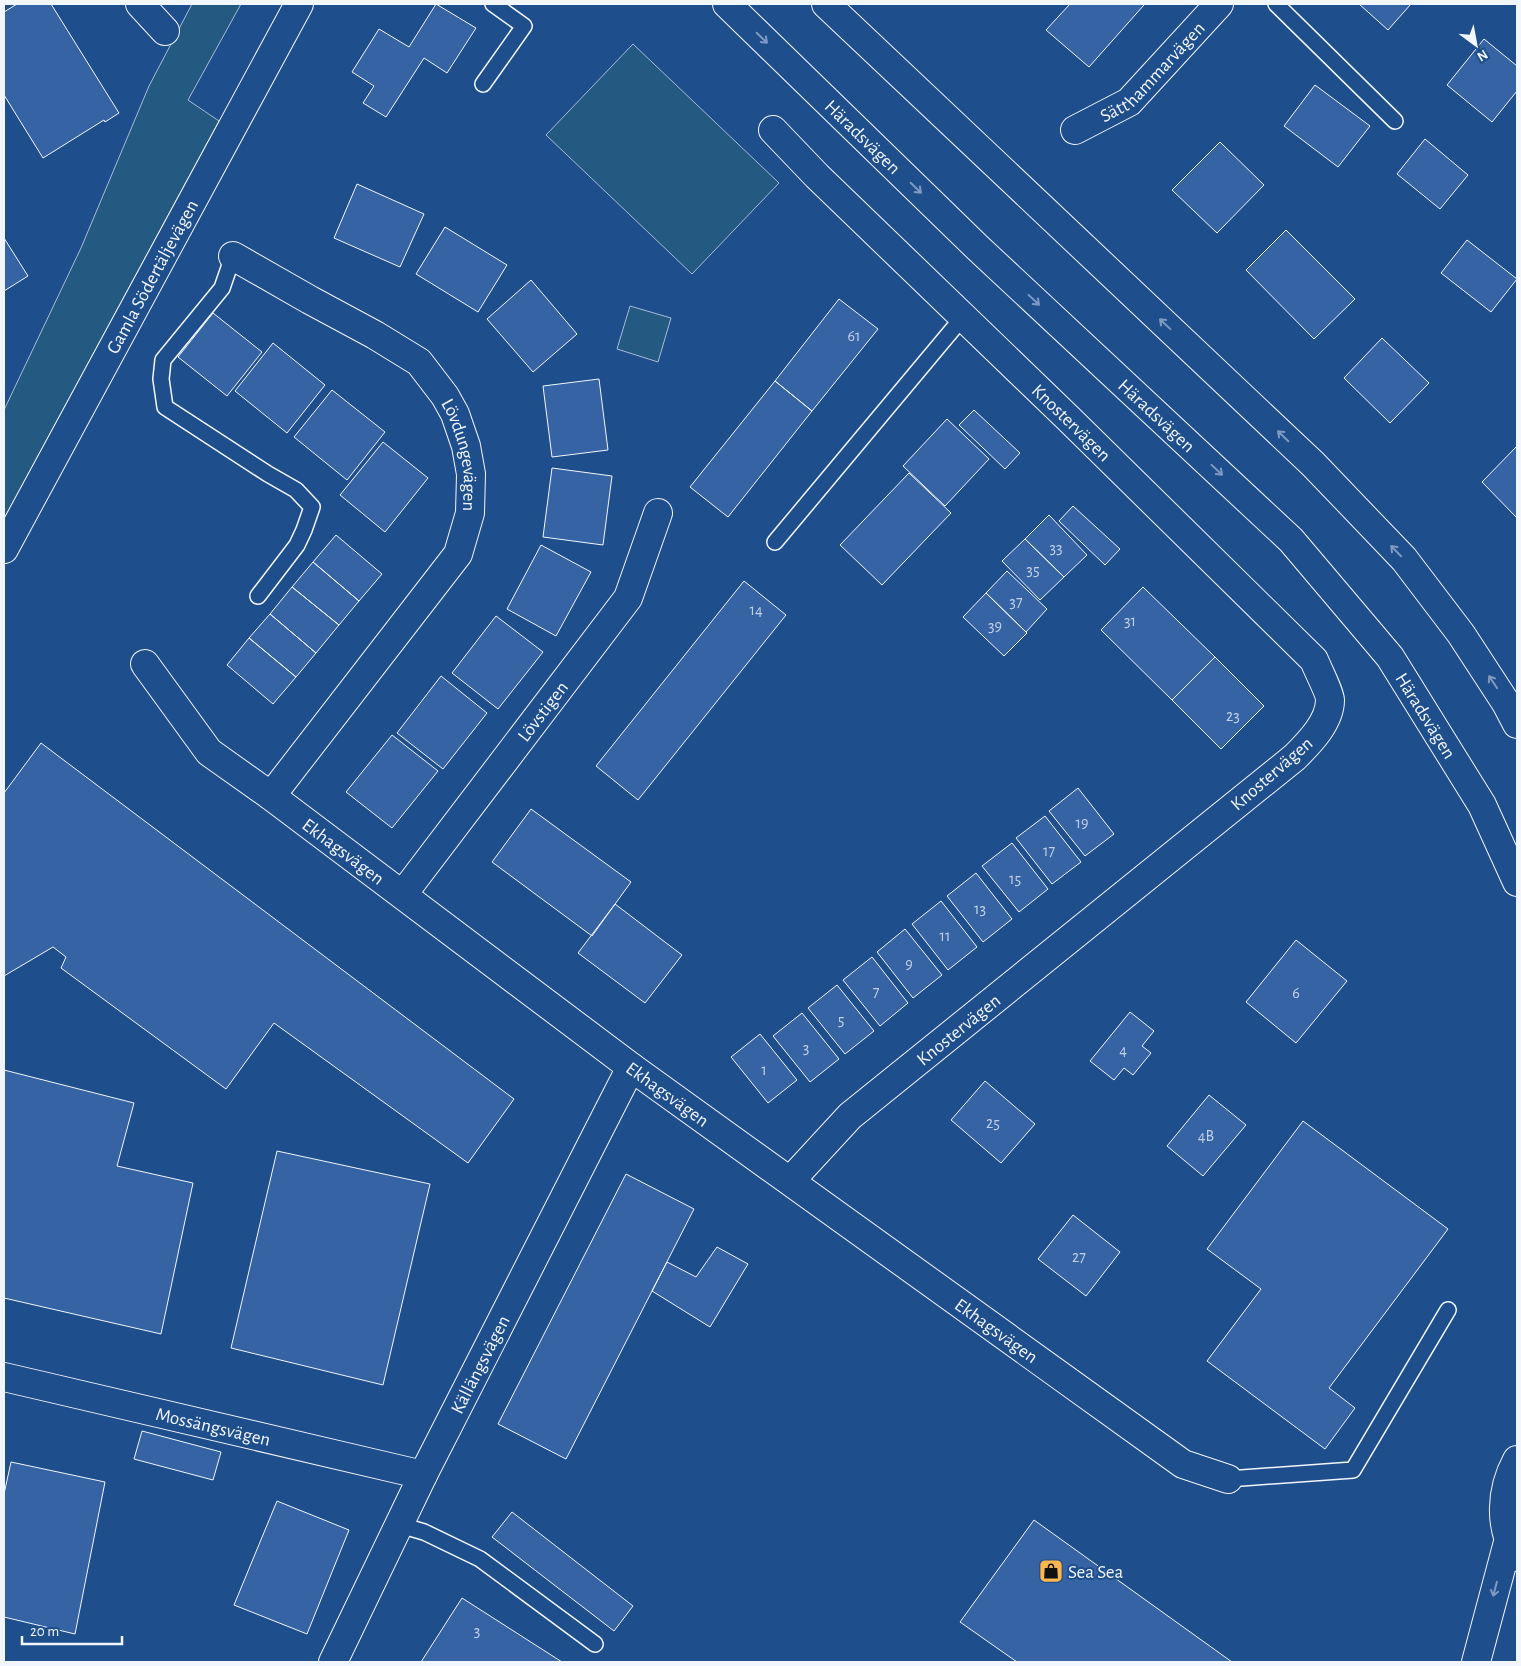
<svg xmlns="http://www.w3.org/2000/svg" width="1521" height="1666" font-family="'Alegreya Sans',sans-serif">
<rect width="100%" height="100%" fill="#1f4e8c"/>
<path fill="#245a82" stroke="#a8bbd7" d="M192,4H241L188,100L219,121L4,519V410L81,248L149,86Z
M633,44L779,183L692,274L546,135Z
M630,306L671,318L658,362L617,349Z"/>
<path fill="#3563a3" stroke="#f2f6ff" d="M17,4H51L119,113L105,122L104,120L43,158L4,95V12Z
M436,4L476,28L447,73L424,58L386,117L363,103L374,86L352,72L379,29L409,47Z
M1070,4H1142L1144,5L1089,67L1046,30Z
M1359,4H1411L1388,30Z
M1484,39L1517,66V91L1492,122L1447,85Z
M1315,85L1370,126L1338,167L1284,126Z
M1425,139L1468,175L1440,209L1397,174Z
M1220,142L1264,185L1217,233L1172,190Z
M357,184L424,214L400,267L334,238Z
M445,227L507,265L478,312L416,274Z
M1286,230L1355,299L1314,339L1246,270Z
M4,238L28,276L4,291Z
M1467,240L1517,279L1491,312L1441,273Z
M531,280L577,334L533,372L487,319Z
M839,299L878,329L812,411L775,381Z
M213,313L262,352L227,396L178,357Z
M1382,338L1429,383L1390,423L1344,378Z
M273,343L325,385L287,433L235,391Z
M599,379L608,450L552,457L543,386Z
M775,381L812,411L728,517L690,487Z
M332,390L385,432L347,480L294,437Z
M974,410L1020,453L1005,469L959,425Z
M947,419L989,459L945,506L903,466Z
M383,442L428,478L385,532L340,495Z
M1517,446V518L1482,482Z
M552,468L612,476L603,545L543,537Z
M909,473L951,513L882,585L840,545Z
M1073,506L1120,549L1105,565L1059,521Z
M1049,515L1087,555L1064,577L1025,539Z
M336,535L382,574L359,601L313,562Z
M1025,539L1064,577L1040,600L1002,561Z
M541,545L591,572L556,636L507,609Z
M313,562L359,601L339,625L292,587Z
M1007,571L1047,609L1026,632L986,593Z
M744,581L786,615L638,800L596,766Z
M292,587L339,625L316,653L270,614Z
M1143,587L1215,657L1172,700L1101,630Z
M986,593L1027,633L1004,656L963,617Z
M270,614L316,653L296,677L249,638Z
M496,616L543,652L498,709L452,673Z
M249,638L296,677L273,704L227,665Z
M1215,657L1264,706L1221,749L1172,700Z
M441,676L487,713L443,769L397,733Z
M392,735L438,771L392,828L346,792Z
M41,743L514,1099L468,1163L274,1023L226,1089L61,968L66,957L53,947L4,976V793Z
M1078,788L1114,834L1085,856L1049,811Z
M531,809L631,882L592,936L492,862Z
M1045,816L1081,862L1052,884L1016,838Z
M1012,843L1048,889L1019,912L982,866Z
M976,873L1012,919L983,942L947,896Z
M941,901L977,947L948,970L912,924Z
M615,904L682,955L645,1003L578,953Z
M905,929L942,975L913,998L877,952Z
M1296,940L1347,981L1296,1043L1246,1002Z
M872,957L908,1003L880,1026L843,980Z
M837,985L874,1031L845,1054L808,1008Z
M1130,1012L1154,1031L1142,1046L1151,1053L1133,1075L1124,1068L1114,1080L1090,1061Z
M802,1013L839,1059L810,1082L773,1036Z
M760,1034L797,1080L768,1103L731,1057Z
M4,1070L134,1103L117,1166L193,1183L161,1334L4,1298Z
M985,1081L1035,1124L1001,1163L951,1120Z
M1209,1095L1246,1125L1203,1176L1167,1146Z
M1303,1121L1448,1229L1329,1388L1355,1408L1325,1449L1207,1361L1261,1289L1207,1249Z
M277,1151L430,1184L383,1385L231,1348Z
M626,1174L694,1209L566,1459L498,1424Z
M1073,1215L1120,1252L1086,1296L1038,1259Z
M717,1247L748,1264L710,1327L652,1291L667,1262L696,1277Z
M142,1431L221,1452L213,1480L134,1459Z
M11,1462L105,1482L75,1634L4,1617V1494Z
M277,1501L349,1530L307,1634L234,1605Z
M512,1512L633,1606L614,1631L492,1537Z
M1034,1520L1232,1662H1017L960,1622Z
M462,1598L562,1662H421Z"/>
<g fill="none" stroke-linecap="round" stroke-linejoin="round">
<g stroke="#f2f6ff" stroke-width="18">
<path id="service" d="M1276,4L1395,121
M483,84L524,26L493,4
M233,256L222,288L163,360L161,379L165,407L268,474L296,490L312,507L304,530L297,545L258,596
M775,542L963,317
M1228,1479L1353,1470L1448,1310
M400,1525L424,1532L480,1559L595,1644"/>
</g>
<g stroke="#f2f6ff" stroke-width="30">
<g id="minor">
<path d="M140,4L165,31"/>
<path id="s1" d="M773,130L817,176L1069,419L1314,660C1317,668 1330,693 1330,700C1330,722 1309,743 1295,757L850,1116L791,1180"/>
<path id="s2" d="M1075,130L1129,102L1219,4"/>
<path id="s3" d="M233,256L310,300L375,335L419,362L445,396L455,414L466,446L471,474L470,513L458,554L271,796"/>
<path id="s4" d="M145,664L209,752L271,796L631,1067L1183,1464L1228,1479"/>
<path id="s5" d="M403,894L628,598L658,513"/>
<path id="s6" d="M4,1377L423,1475"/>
<path id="s7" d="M333,1662L423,1475L631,1067"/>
</g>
</g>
<g stroke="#f2f6ff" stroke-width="30">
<g id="tertiary">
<path id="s8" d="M4,549L299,4"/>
</g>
</g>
<g stroke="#f2f6ff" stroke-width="30">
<g id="secondary">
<path id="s9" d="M727,4L978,248L1291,540L1390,657L1482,805L1517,882"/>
<path d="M826,4L1313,464L1404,559L1461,634L1506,703L1517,724"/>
<path d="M1517,1557C1499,1527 1500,1491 1517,1460"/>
<path d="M1476,1662L1508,1542"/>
</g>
</g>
<use href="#service" stroke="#1f4e8c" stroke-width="15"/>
<use href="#minor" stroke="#1f4e8c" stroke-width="28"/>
<use href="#tertiary" stroke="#1f4e8c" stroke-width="28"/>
<use href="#secondary" stroke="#1f4e8c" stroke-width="28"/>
</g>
<defs><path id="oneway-shaft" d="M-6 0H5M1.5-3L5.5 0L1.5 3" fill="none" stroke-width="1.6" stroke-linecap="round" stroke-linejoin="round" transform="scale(1.25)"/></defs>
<g stroke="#7e9ac0">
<use href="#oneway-shaft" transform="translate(762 38) rotate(44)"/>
<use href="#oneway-shaft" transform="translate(916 188) rotate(44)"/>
<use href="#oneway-shaft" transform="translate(1034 300) rotate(43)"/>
<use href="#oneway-shaft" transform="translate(1165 324) rotate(-137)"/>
<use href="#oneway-shaft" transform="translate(1283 436) rotate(-136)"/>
<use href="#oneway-shaft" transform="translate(1217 470) rotate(43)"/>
<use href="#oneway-shaft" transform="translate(1396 551) rotate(-134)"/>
<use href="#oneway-shaft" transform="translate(1493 682) rotate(-124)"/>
<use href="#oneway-shaft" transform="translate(1495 1589) rotate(105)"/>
</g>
<defs>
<g id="shop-square" transform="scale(1.25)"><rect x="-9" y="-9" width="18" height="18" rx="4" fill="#ffb74d" stroke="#1f4e8c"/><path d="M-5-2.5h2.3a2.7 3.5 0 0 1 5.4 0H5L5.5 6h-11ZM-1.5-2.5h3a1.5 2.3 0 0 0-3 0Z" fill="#111"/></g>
</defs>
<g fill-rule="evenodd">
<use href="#shop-square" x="1051" y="1571"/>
</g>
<g text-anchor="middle" stroke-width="4" stroke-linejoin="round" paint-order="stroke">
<g font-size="16" fill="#c3d1e8">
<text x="854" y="341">61</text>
<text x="1056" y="553">33</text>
<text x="1033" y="575">35</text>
<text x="1016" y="607">37</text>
<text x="756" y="615">14</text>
<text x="1130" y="626">31</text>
<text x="995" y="631">39</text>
<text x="1233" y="721">23</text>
<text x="1082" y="828">19</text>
<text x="1049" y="856">17</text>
<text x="1015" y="884">15</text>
<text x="980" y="914">13</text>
<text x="945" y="941">11</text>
<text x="909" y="969">9</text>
<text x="876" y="997">7</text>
<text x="1296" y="998">6</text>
<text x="841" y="1025">5</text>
<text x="806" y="1053">3</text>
<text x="1123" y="1055">4</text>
<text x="764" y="1075">1</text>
<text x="993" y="1128">25</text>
<text x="1206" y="1141">4B</text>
<text x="1079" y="1262">27</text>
<text x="477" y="1636">3</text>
</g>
<g font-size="19" fill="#f2f6ff" stroke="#1f4e8c">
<text dy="7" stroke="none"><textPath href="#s2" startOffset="98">Sätthammarvägen</textPath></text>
<text dy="7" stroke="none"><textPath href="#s9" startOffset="190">Häradsvägen</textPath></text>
<text dy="7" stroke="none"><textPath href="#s8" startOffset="310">Gamla Södertäljevägen</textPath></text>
<text dy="7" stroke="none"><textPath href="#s9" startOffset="595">Häradsvägen</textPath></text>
<text dy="7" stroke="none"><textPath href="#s1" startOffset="418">Knostervägen</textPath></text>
<text dy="7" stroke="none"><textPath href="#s3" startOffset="319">Lövdungevägen</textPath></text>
<text dy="7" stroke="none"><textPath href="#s5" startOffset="230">Lövstigen</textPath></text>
<text dy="7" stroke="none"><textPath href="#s9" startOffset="1000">Häradsvägen</textPath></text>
<text transform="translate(1271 773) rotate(-41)" y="7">Knostervägen</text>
<text dy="7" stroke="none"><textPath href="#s4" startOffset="276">Ekhagsvägen</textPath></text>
<text transform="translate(958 1029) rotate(-39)" y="7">Knostervägen</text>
<text dy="7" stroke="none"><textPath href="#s4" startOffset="681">Ekhagsvägen</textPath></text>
<text dy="7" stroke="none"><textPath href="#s4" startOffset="1086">Ekhagsvägen</textPath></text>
<text dy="7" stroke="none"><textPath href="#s7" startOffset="332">Källängsvägen</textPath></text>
<text dy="7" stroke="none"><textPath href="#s6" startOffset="215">Mossängsvägen</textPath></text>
</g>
<g font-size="19" fill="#f2f6ff" stroke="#1f4e8c" text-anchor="start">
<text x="1068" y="1578">Sea Sea</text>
</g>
</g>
<rect width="1521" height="1666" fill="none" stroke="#f2f6ff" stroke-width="10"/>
<g transform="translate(1476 45) rotate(148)" stroke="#1f4e8c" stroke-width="4" paint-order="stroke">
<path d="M0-4L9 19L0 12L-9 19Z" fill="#f2f6ff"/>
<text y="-8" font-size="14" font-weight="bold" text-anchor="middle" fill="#f2f6ff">N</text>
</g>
<path d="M22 1636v8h100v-8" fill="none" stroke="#f2f6ff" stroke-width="2.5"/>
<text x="30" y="1636" font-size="15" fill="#f2f6ff" stroke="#1f4e8c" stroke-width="4" paint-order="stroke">20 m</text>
</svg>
